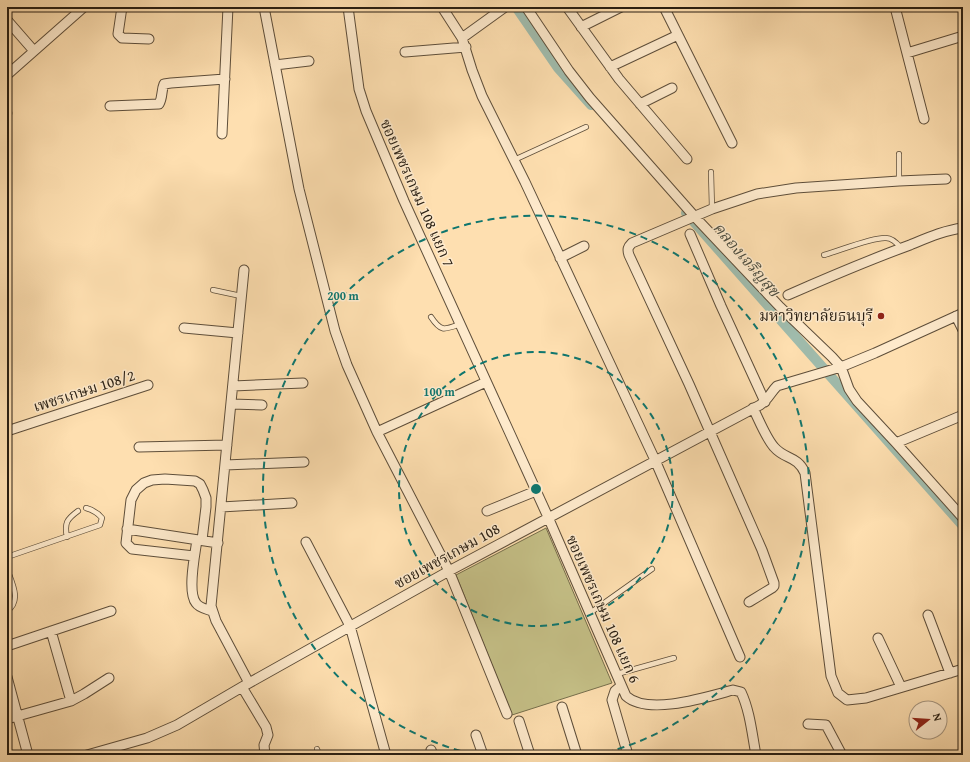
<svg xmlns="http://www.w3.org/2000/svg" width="970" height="762" font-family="'Gentium Book Plus','Noto Serif Thai',serif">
<rect width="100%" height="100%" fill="#fedfb0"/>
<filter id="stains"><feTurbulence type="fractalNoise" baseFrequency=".005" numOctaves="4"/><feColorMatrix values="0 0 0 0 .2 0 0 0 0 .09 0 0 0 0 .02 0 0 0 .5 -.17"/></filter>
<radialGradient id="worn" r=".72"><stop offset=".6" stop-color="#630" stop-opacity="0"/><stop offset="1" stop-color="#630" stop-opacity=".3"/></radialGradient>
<path fill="#c5c087" stroke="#766f4c" d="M546,528L612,683L512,715L456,575Z"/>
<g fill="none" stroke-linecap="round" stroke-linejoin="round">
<path stroke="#a0bcad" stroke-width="10" d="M516,7L558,68L591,105
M686,213L963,526"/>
<g stroke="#5e4e3a" stroke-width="6">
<path id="service" d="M7,104C9,110 11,115 7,120
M899,154V181
M514,160L586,127
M711,172L712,209
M824,255C839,251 872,237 886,238C892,238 897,243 901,248
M213,290L241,296
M431,317C441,332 444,330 460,324
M67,537C64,523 67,519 78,511
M7,557L100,525L102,518C98,513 93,510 86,508
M7,569C12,583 22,601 7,611
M590,613L652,569
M617,674L674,658
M317,749L319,755"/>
</g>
<g stroke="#5e4e3a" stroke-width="11">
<path id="minor" d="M122,7L118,34L122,38L149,39
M264,7L299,189L335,331L347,365L377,432L449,571L507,714
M348,7L359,89L366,111L404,201L548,517L626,696C648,716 707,697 733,690L741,692C750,711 752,734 756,755
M442,7L462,38L472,70L482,96L525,182L655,460L740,657
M526,7L569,71L590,98L695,217L780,307L832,357L841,367L849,389L857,401L896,443L963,518
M567,7L619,79L687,159
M664,7L732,143
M895,7L924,119
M7,20L34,51
M581,27L621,7
M462,38L505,7
M405,52L466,47
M907,53L963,36
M275,65L309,61
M610,67L678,35
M7,75L84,7
M640,104L672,88
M110,106L159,104C163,97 161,91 164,84L171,83L225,79
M222,134L228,7
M690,234L721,306L765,402
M560,258L584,246
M244,270L211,606L216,621L249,683
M788,295C829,277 869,260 910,245C927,238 945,230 963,228
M956,316L963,330
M184,328L238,333
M233,386L303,383
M231,404L262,405
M753,408C759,420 766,438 774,447C785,460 797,455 805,473L831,676L838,693L847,700L866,698L963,669
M7,431L148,385
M377,432L486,382
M896,443L963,415
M139,447L227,445
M225,465L304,462
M221,507L292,503
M487,511L536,491
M127,529L218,543
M197,540C195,554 187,592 196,603C199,608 207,609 212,611
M306,542L350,626L386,755
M194,556L132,549L126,543L131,500L136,490L144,483L152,480L165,479L195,481L200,484L203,490L206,498V507L202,540
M749,602L772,588L774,586V583L762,550L689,384L629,255C627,249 628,247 632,243L712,209L757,194L796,188L899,181L946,179
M928,615L950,673
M51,631L71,701
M878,638L901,687
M7,646L111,611
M7,677L28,755
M621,686L615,691L612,700L628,755
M242,687L266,727L268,735L264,745L265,755
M562,707L577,755
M7,719L71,701L84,694L109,678
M519,721L530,755
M808,724L826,725L842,755
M476,735L483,755
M431,750L433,755
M87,755L147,738L177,725L242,687L449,571L760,405C769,399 770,393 777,386L841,367L875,353L963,313"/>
</g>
<use href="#service" stroke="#feeacc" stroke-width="4.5"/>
<use href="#minor" stroke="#feeacc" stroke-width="9"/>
</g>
<g fill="none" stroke="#0f766e" stroke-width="2" stroke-dasharray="7 5">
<circle cx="536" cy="489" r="137"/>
<path d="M472 754A273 273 0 1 1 600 754"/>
</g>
<circle fill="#8f2418" stroke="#feeacc" stroke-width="1.5" cx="881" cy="316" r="4"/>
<g text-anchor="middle" stroke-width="3" stroke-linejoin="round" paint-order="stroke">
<g font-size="15" fill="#281e12" stroke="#feeacc">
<text transform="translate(417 193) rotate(66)" y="5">ซอยเพชรเกษม 108 แยก 7</text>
<text transform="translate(84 391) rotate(-18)" y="5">เพชรเกษม 108/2</text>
<text transform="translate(447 556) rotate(-29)" y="5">ซอยเพชรเกษม 108</text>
<text transform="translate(603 609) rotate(66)" y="5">ซอยเพชรเกษม 108 แยก 6</text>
</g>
<g font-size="15" fill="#281e12" stroke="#feeacc" text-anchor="end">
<text x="873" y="321">มหาวิทยาลัยธนบุรี</text>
</g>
<g font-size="16" font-style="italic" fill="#4c4d40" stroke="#feeacc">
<text transform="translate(747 259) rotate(49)" y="6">คลองเจริญสุข</text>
</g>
</g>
<circle cx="536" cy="489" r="6" fill="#0f766e" stroke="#feeacc" stroke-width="2"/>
<g font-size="12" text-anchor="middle" font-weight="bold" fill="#0f766e" stroke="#feeacc" stroke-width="3" stroke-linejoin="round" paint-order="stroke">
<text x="343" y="300">200 m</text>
<text x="439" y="396">100 m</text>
</g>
<rect width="970" height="762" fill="none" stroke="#fedfb0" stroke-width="24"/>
<rect x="8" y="8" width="954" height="746" fill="none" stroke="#281e12" stroke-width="2"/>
<rect x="12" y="12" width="946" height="738" fill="none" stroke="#281e12"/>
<g transform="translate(928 720) rotate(73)"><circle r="19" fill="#feeacc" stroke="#a89882"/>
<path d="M0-3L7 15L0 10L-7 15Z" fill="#8f2418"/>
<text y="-6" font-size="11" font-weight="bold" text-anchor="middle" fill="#281e12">N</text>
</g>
<rect width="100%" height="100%" filter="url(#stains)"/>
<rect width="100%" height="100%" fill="url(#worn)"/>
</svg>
